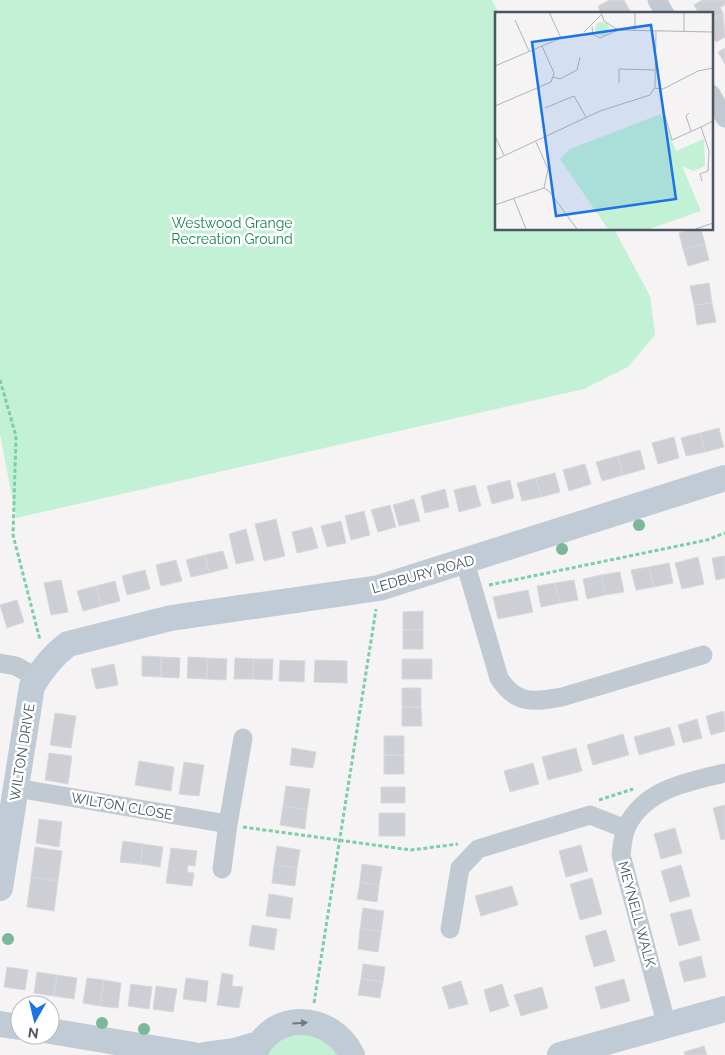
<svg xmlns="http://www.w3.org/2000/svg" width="725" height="1055" font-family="Raleway,sans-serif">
<rect width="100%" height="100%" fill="#f5f3f3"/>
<path fill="#c3f1d5" d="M0,0H492L499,14H496V229H614L650,296L655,335L628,367L584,389L16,518L0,434Z
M309,1031L331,1045L337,1055H262L272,1040Z"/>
<path fill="#cdcfd5" stroke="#d7d9de" d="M610,0H624L630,11L626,14H601L598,6Z
M702,0H725V5L720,7L723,13L711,20V14H699L694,5Z
M723,13L725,37L716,42L711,34V20Z
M725,48V64L718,52Z
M695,229H701L705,244L683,249L679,233Z
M705,244L709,260L688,266L683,249Z
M709,283L712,303L694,305L690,286Z
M712,303L716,322L697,325L694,305Z
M719,428L724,447L705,452L700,433Z
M700,433L705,452L686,456L681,438Z
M674,437L679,458L658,464L652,443Z
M640,450L645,469L623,475L618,456Z
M618,456L623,475L602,481L596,462Z
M585,464L591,484L569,491L563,470Z
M555,473L560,492L541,497L536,478Z
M536,478L541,497L522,501L517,483Z
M510,480L514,498L492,504L487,486Z
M475,485L481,506L459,512L454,490Z
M445,489L449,507L425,513L421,496Z
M414,499L420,521L399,526L393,505Z
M390,505L396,527L378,532L371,510Z
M364,511L370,535L351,540L345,516Z
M276,519L285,556L264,561L255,524Z
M341,521L346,543L327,547L321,526Z
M312,527L318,548L297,553L292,532Z
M246,529L254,560L236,564L229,534Z
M223,551L228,568L209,573L205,555Z
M205,555L209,573L191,577L186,560Z
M725,556V578L716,580L712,558Z
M698,557L704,584L682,589L675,563Z
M176,560L182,581L161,586L156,565Z
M669,563L673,583L654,587L649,567Z
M649,567L654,587L636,590L631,570Z
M145,570L150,589L127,595L122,576Z
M620,572L624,592L605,595L601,575Z
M601,575L605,595L587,599L583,579Z
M61,580L68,612L51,615L44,583Z
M574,580L578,600L560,603L555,583Z
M115,581L120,601L101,606L96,586Z
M555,583L560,603L541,607L537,586Z
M96,586L101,606L83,611L77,591Z
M528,590L533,612L498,619L493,597Z
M17,600L24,622L7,628L0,605Z
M423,611V630H403V612Z
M403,630H423V649H403Z
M142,656L161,657V677L142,676Z
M161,657L180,658L179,678L161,677Z
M188,657L207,658V679L187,678Z
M207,658L227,659L226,680L207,679Z
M235,658L254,659L253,679H234Z
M254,659H273L272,680L253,679Z
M402,659H432V679H402Z
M280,660L305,661L304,682L279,681Z
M315,660L347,661V683L314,682Z
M114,664L118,685L96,689L91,669Z
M402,688H421V707H402Z
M402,707H421L422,726H402Z
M724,711L725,731L711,735L706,716Z
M55,713L76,716L71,748L50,745Z
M697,719L702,738L683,743L678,725Z
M670,727L675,745L639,755L634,737Z
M623,734L629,755L593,765L587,745Z
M384,736H404V755H384Z
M292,748L316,752L313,768L290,765Z
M576,748L582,771L548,780L542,757Z
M49,753L72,756L68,784L45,780Z
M384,755H404V774H384Z
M139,761L174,767L171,791L135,785Z
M184,762L204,765L199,796L179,794Z
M533,763L539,784L510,792L504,771Z
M286,786L310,789L307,810L283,806Z
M381,787H405V803H381Z
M725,805V839L721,840L713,808Z
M283,806L307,810L305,829L280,825Z
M379,813H405V836H379Z
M39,819L62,822L59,847L36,843Z
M675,828L682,853L661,859L654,834Z
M123,841L143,844L140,864L120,862Z
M143,844L163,847L160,867L140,864Z
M581,845L588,871L566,877L559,851Z
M277,846L300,850L297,868L274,865Z
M35,847L62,851L58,881L31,877Z
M171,848L197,851L195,866L188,865L187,872L194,873L192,886L166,883Z
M362,864L382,867L379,885L360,882Z
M274,865L297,868L295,886L272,883Z
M681,865L690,896L670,902L661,871Z
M31,877L58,881L54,911L27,907Z
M592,878L602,914L580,920L570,884Z
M360,882L379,885L377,902L357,899Z
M512,886L518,905L481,916L475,896Z
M269,894L293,898L290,919L266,916Z
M363,908L384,911L381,931L360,929Z
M691,909L700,940L679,946L670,914Z
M252,925L277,929L274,950L249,946Z
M360,929L381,931L378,952L358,949Z
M606,930L615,961L594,967L585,936Z
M701,956L706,977L684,982L679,962Z
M363,964L385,967L383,982L361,979Z
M7,967L28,970L25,990L4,987Z
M37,972L57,975L54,996L34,993Z
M222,973L233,975L232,986L243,987L239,1008L217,1005Z
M57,975L77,978L74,999L54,996Z
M87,978L104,980L100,1006L83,1003Z
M186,978L208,981L206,1002L183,999Z
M361,979L383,982L380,998L358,995Z
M624,979L630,1001L601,1009L595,987Z
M104,980L121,983L118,1008L100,1006Z
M461,981L468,1004L449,1009L442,987Z
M131,984L152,987L149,1009L128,1006Z
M502,984L509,1006L490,1012L484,990Z
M156,986L177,989L173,1012L153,1009Z
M542,987L548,1008L521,1016L514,995Z
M704,1046L707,1055H685L684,1052Z"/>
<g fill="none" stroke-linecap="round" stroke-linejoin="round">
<path stroke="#7ad0a6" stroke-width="3" stroke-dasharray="4 2.5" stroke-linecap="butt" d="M0,380L16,436L13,535L40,640
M489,585L707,540L725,533
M599,800L633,789
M243,827L411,850L458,844
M314,1003L376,609"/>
<path stroke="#c1cad2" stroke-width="19" d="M657,0L665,14
M711,94L725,118
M465,562L499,678C516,705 533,702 562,697L703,655
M0,663L16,666L37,678
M16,788L228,824L243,738
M222,869L228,824
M450,929L460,868L478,849L590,815L626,829
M667,1026L621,855C622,847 623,836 626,828C644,789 687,782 725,773"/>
<path stroke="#c1cbd6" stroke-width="26" d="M0,888L32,686C42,669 52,656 68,644L171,618L379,588L725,478
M0,1024L20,1027
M50,1031L194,1055
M205,1055L235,1051L258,1044
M254,1055C272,1009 331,1013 352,1055
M560,1055L725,1009"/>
</g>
<g fill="#7bb799">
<circle cx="639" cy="525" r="6"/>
<circle cx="562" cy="549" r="6"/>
<circle cx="8" cy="939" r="6"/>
<circle cx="102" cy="1023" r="6"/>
<circle cx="144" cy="1029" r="6"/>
</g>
<defs><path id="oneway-solid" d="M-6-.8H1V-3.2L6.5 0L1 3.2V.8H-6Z" transform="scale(1.25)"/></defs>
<use fill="#6e7984" href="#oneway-solid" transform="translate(300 1023) rotate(-4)"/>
<g text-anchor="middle" stroke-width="5" stroke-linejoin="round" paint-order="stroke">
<g font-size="14" fill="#17864f" stroke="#fff">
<text x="232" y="228">Westwood Grange<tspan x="232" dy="16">Recreation Ground</tspan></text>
</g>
<g font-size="14" fill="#4a5661" stroke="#fff">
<text transform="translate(423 574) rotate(-16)" y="5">LEDBURY ROAD</text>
<text transform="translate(22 752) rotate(-81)" y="5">WILTON DRIVE</text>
<text transform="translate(122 806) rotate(10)" y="5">WILTON CLOSE</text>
<text transform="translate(637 914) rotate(75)" y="5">MEYNELL WALK</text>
</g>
</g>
<g transform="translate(495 12)">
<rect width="218" height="218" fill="#f5f3f3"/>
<path d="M100 17a7 7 0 1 1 14 0a7 7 0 1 1-14 0ZM166,102L181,139L209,127L210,154L199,159L187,154L206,199L154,217H113L65,147L75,137Z" fill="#c3f1d5"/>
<path fill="none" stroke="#b1b4b9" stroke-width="1" d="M54,0L66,26M106,0L109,9L123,18L218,20M20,8L34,39M97,15L98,22L105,26L123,18M140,18V0M189,19V0M89,20L106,3M0,54L66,26L98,22M58,65L65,67L82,58L85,45M124,71V57L160,58M159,76L168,77L203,59L218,56M0,94L56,70L59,61L47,34M50,96L79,84L91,105M169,101L177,128L206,115M194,101L191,104L196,119M0,124L9,143M41,130L53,157L49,176M0,148L105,99L155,83L160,75L161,19M207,169L205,162L213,159L214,139L206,115L218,109M19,187L31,217M0,193L49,176L54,179L82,217M201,217L218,211"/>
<path fill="#1a73e8" fill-opacity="0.15" stroke="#1a73e8" stroke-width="2.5" d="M156,13L181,187L61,204L37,30Z"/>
<rect width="218" height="218" fill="none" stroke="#4a5661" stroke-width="2.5"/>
</g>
<g transform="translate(35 1020) rotate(188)"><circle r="24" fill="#ffffff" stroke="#b7bbc0"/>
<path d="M0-4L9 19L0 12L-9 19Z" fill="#1a73e8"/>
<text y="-8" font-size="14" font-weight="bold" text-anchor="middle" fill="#4a5661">N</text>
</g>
</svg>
